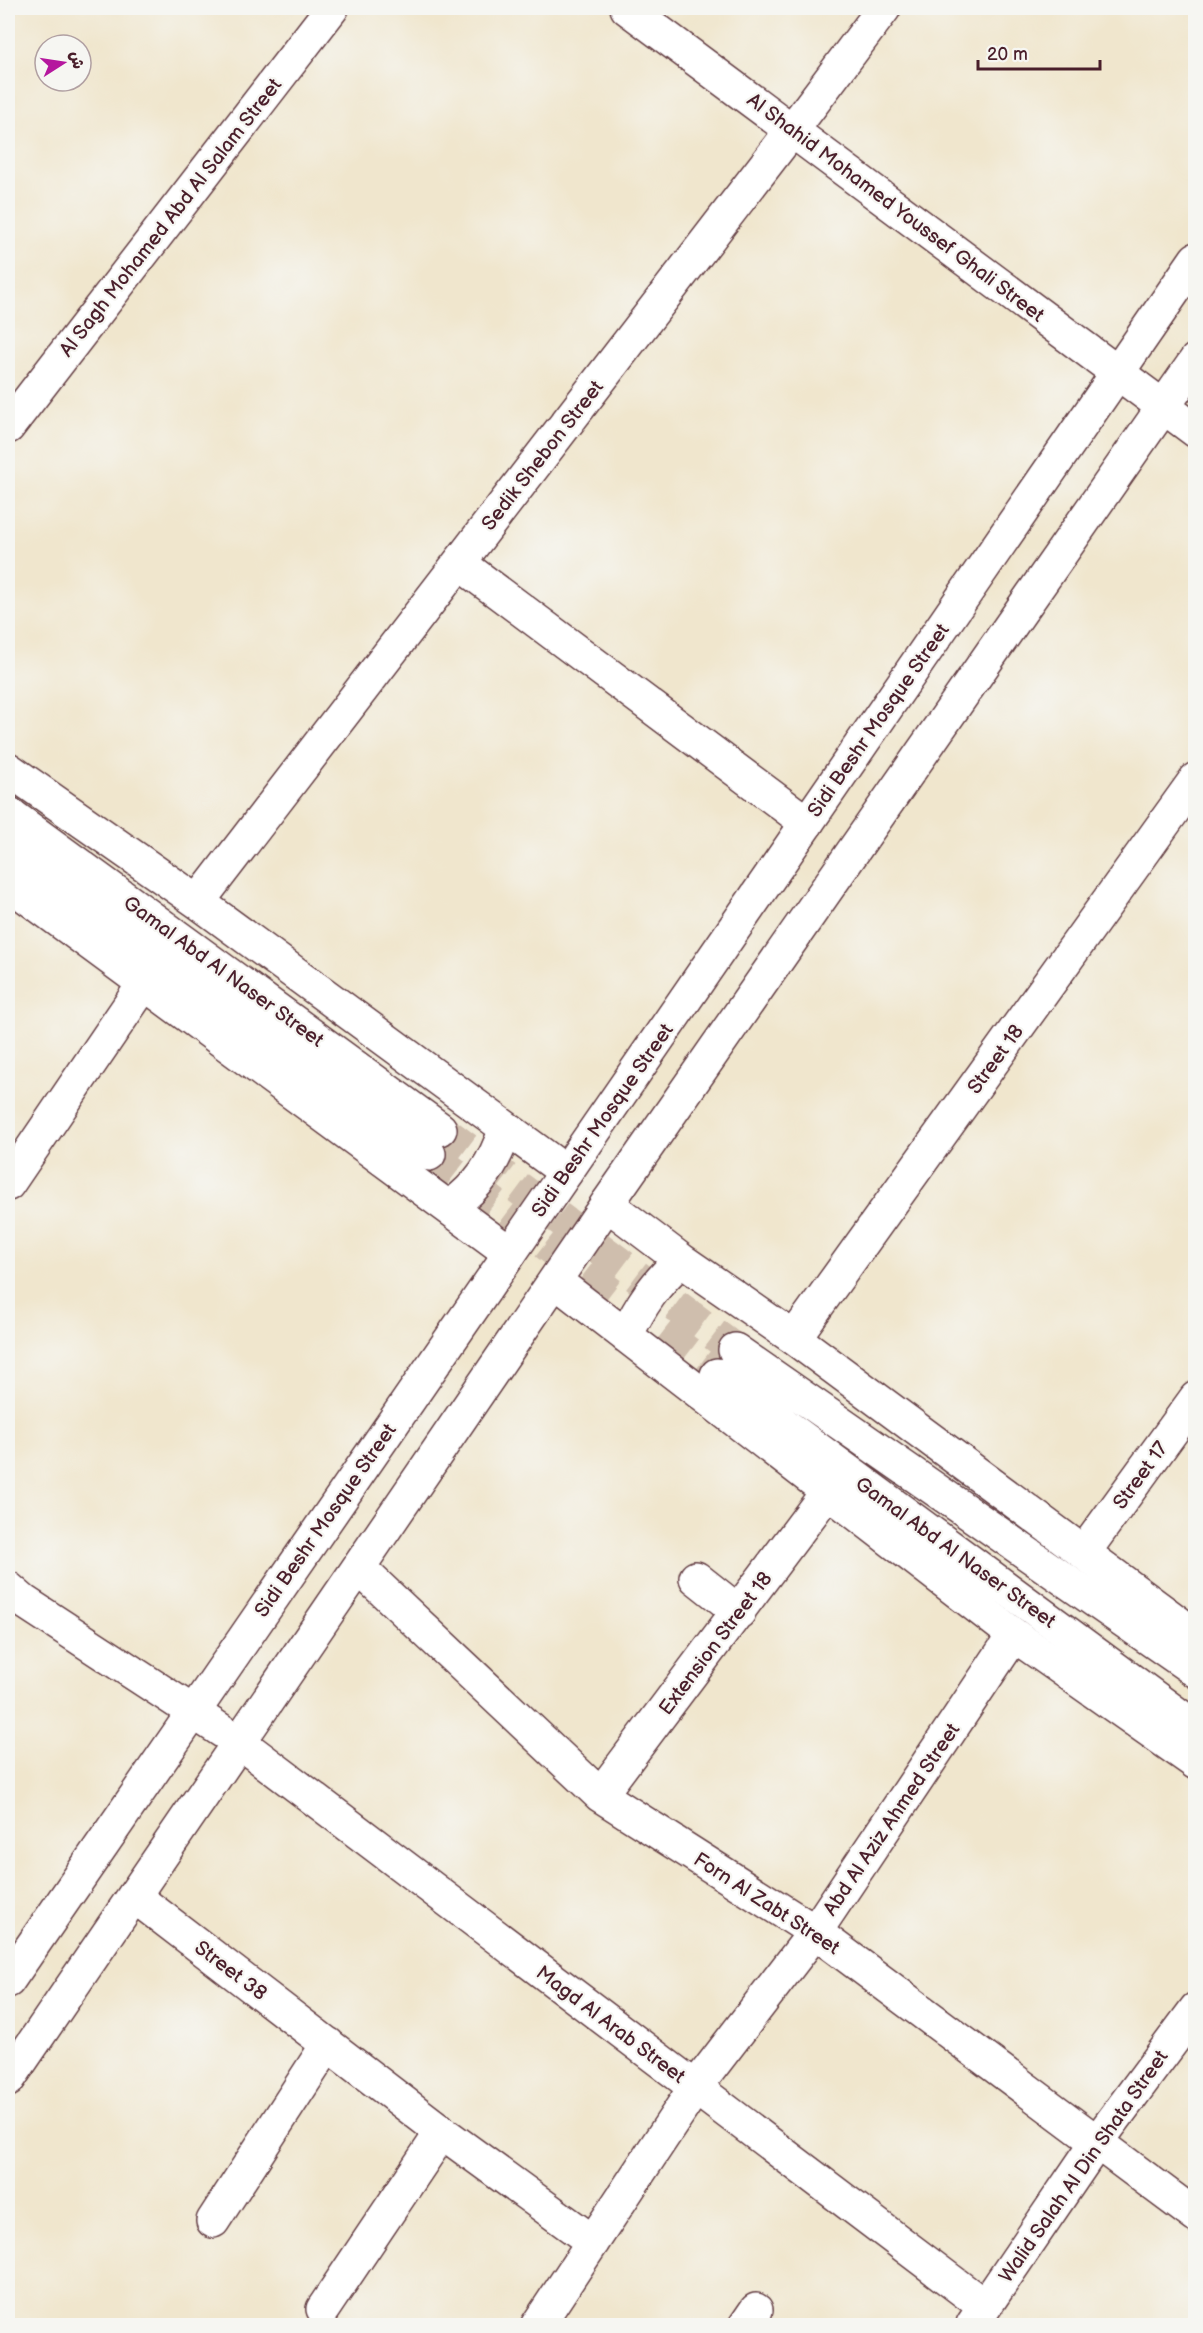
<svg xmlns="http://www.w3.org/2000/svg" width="1203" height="2333" font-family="'Balsamiq Sans','Playpen Sans Arabic',sans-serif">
<rect width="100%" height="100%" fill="#f6f6f2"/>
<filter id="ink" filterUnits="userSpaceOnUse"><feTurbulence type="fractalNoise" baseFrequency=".0167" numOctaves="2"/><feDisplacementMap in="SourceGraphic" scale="12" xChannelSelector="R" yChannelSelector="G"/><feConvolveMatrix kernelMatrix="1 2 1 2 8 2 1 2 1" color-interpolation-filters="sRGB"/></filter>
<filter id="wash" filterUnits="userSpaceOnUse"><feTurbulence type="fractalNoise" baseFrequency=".008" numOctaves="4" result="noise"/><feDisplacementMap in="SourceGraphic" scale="24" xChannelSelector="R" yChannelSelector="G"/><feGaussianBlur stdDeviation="1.35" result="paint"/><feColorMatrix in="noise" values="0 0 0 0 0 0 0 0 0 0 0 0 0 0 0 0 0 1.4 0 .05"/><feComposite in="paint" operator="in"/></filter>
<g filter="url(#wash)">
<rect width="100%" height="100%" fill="#f0e6cd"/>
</g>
<g filter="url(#ink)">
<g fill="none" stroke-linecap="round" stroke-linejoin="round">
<path stroke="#cfbead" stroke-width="33" stroke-dasharray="33 16" stroke-linecap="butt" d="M440,1129L735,1350
M429,1154L717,1375"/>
<g stroke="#633d43" stroke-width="36">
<path id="minor" d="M627,8L1196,431
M8,427L332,8
M459,563L807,823
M8,769L198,902L566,1172
M8,883L510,1253
M198,902L793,129L884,8
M8,1184L144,984
M607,1204L681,1260L794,1338L1196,1636
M449,1208C480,1185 494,1164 506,1128
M555,1281L1014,1635L1196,1763
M626,1336C641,1304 655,1284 681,1260
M794,1338L1196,779
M1084,1552L1196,1398
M359,1568L600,1795L815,1932L1196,2216
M696,1578L739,1612
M8,1588L23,1601L239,1742L984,2306
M600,1795L829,1490
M134,1896L442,2132L593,2242
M213,2221L328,2044
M323,2309L442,2132
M973,2324L1097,2142L1196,2009
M537,2326L695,2088L815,1932L1014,1635
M745,2326L756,2310"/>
</g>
<g stroke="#633d43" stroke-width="36">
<path id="tertiary" d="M8,1981L1196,259
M8,2080L607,1204L1196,360"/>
</g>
<g stroke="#633d43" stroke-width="36">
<path id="primary" d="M8,813L440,1129
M8,850L429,1154
M735,1350L1196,1671
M717,1375L1196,1728"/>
</g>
<use href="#minor" stroke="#fff" stroke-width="33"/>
<use href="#tertiary" stroke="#fff" stroke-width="33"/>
<use href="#primary" stroke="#fff" stroke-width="33"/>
</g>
</g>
<g text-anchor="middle" stroke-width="4.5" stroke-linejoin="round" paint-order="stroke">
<g font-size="20" fill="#4a1f2b" stroke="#f6f6f2">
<text transform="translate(896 207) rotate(37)" y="7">Al Shahid Mohamed Youssef Ghali Street</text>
<text transform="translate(170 217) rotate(-52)" y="7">Al Sagh Mohamed Abd Al Salam Street</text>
<text transform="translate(542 455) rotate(-52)" y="7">Sedik Shebon Street</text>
<text transform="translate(878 720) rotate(-55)" y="7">Sidi Beshr Mosque Street</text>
<text transform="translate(224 971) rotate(36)" y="7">Gamal Abd Al Naser Street</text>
<text transform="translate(995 1059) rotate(-54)" y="7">Street 18</text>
<text transform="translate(602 1120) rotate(-55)" y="7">Sidi Beshr Mosque Street</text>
<text transform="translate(1140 1475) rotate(-54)" y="7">Street 17</text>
<text transform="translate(325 1520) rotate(-55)" y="7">Sidi Beshr Mosque Street</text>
<text transform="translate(956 1552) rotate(36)" y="7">Gamal Abd Al Naser Street</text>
<text transform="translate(715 1643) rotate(-53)" y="7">Extension Street 18</text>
<text transform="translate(891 1819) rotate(-56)" y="7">Abd Al Aziz Ahmed Street</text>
<text transform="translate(767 1903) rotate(33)" y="7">Forn Al Zabt Street</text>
<text transform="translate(231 1970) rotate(37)" y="7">Street 38</text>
<text transform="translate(611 2024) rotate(37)" y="7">Magd Al Arab Street</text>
<text transform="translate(1083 2166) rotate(-55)" y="7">Walid Salah Al Din Shata Street</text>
</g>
</g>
<rect width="1203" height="2333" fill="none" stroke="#f6f6f2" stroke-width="30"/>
<g transform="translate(63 63) rotate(78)"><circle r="28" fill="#f6f6f2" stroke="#b1a0a2" stroke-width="1.5"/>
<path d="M0-4.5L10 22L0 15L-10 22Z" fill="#b5179e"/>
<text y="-9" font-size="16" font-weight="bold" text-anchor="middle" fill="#4a1f2b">ش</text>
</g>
<path d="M978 60v9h122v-9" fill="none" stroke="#4a1f2b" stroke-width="3"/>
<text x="987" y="60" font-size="18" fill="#4a1f2b" stroke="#f6f6f2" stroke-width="4.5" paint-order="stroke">20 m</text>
</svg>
